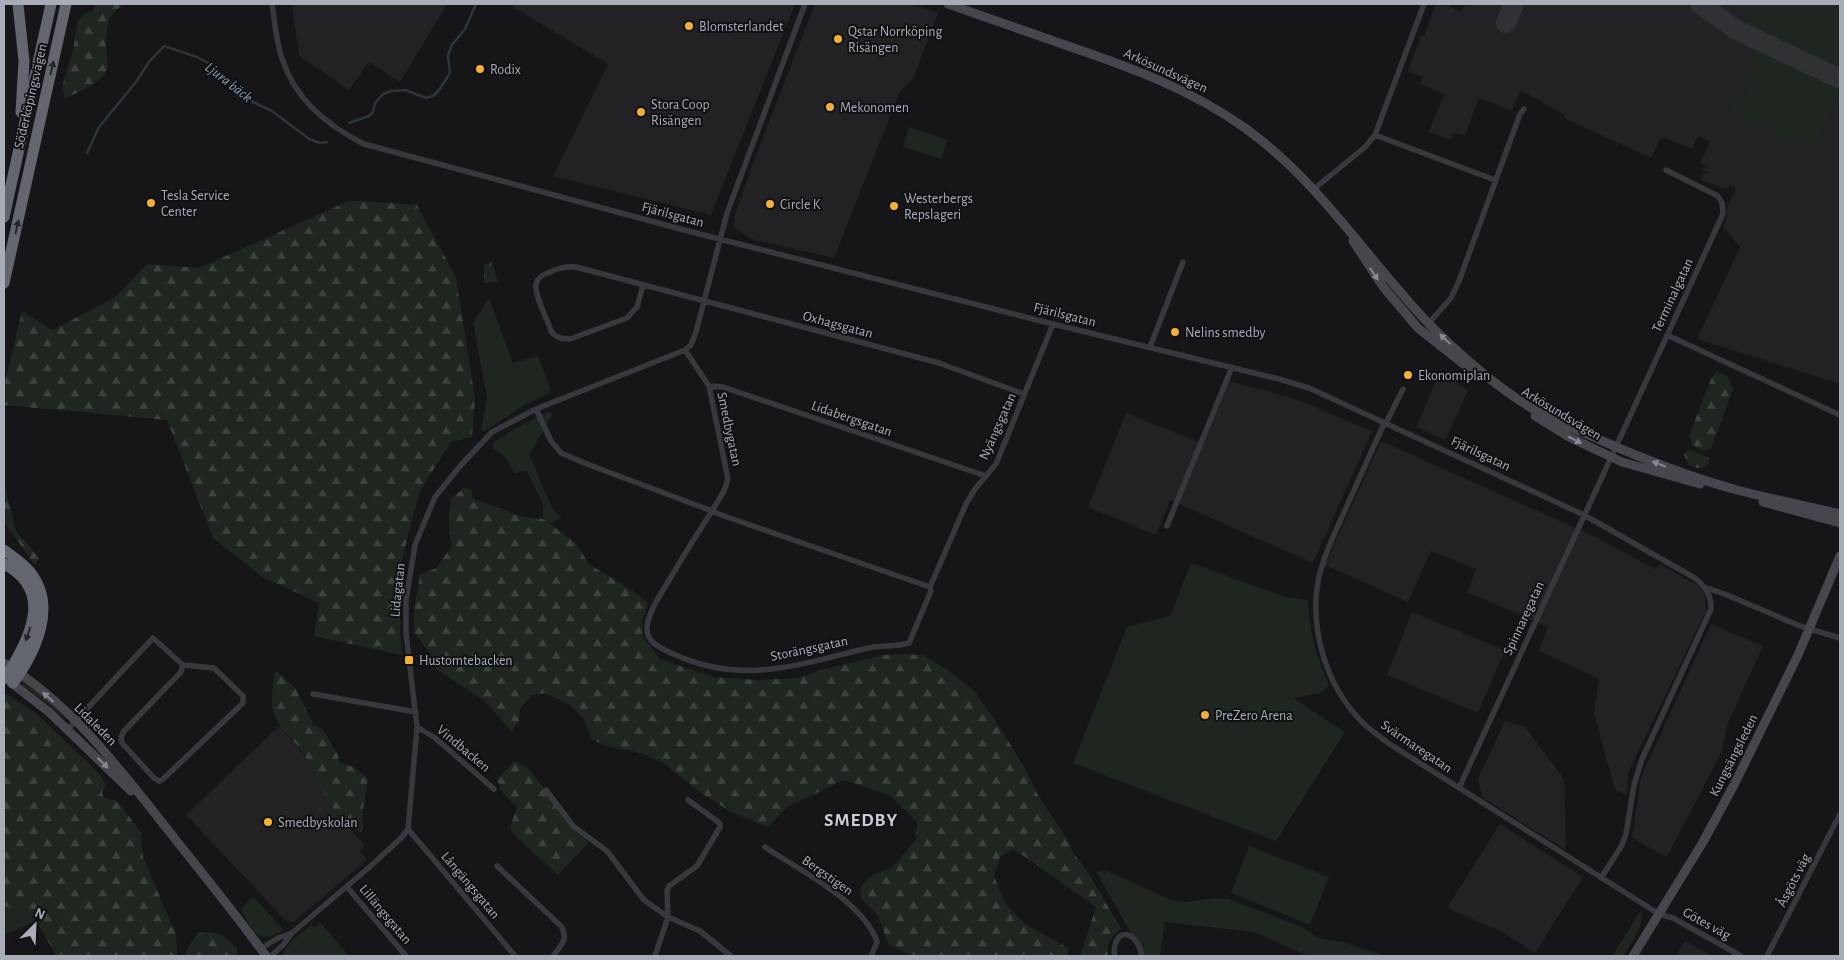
<svg xmlns="http://www.w3.org/2000/svg" width="1844" height="960" font-family="'Alegreya Sans',sans-serif">
<defs>
<pattern id="forest-firs" width="22" height="20" patternUnits="userSpaceOnUse" patternTransform="scale(1.25)"><rect width="22" height="20" fill="#1e261f"/><path d="M5 1l3.5 6h-7zM16 11l3.5 6h-7z" fill="#3c433d"/></pattern>
<pattern id="park-crowns" width="20" height="18" patternUnits="userSpaceOnUse" patternTransform="scale(1.25)"><rect width="20" height="18" fill="#1e261f"/><path d="M2 6a3 3 0 1 1 6 0M12 15a3 3 0 1 1 6 0" fill="none" stroke="#3c433d"/></pattern>
</defs>
<rect width="100%" height="100%" fill="#161618"/>
<path fill="#222225" d="M292,4H447L400,82L369,62L349,90L299,56Z
M508,4H795L711,215L553,176L608,64Z
M815,4H912L938,13L913,79L900,91L834,258L751,239L734,227L735,214L763,137Z
M1436,4H1444L1461,12L1465,4H1840V384L1697,339L1740,247L1723,227L1726,220L1727,208L1736,188L1730,185L1728,189L1724,188L1700,180L1703,174H1707L1708,172L1702,170L1704,166L1713,169L1700,163L1709,144L1708,141L1699,137L1697,138L1692,149L1664,138L1663,140L1660,139L1651,158L1564,118L1565,115L1544,104L1542,101L1520,91L1512,111L1479,98L1465,135L1453,133L1451,140L1429,132L1444,94L1420,84L1422,77L1408,71L1421,35L1424,36Z
M1441,370L1468,391L1445,440L1416,427Z
M1229,381L1296,399L1372,431L1313,563L1170,500L1156,535L1088,507L1126,413L1204,444Z
M1381,441L1596,537L1655,569L1659,564L1699,586L1705,595L1706,611L1628,773L1627,795L1615,790L1594,713L1599,679L1539,651L1548,627L1467,592L1476,569L1431,551L1408,602L1325,565Z
M1412,612L1505,650L1478,713L1387,675Z
M1711,624L1763,646L1727,725L1722,751L1667,857L1632,838L1641,777Z
M1505,721L1525,727L1564,779L1566,850L1482,797L1478,779Z
M279,726L301,751L312,766L327,798L337,815L365,845L359,851L367,860L294,922L288,921L283,918L186,815Z
M1500,824L1583,877L1535,953L1502,932L1447,908Z
M1685,941L1713,956H1676Z"/>
<path fill="#1e261f" d="M1729,4H1840V70L1746,26V24L1750,14Z
M1757,51L1840,90L1815,147L1809,149L1729,111L1735,98L1743,101L1749,89L1741,84Z
M909,127L947,140L941,159L903,147Z
M489,298L513,363L538,356L551,390L549,393L523,406L483,432L481,430L487,398L473,323Z
M549,411L553,414L529,454L553,510L562,518L549,523L543,519V504L527,471L514,473L504,456L493,448L494,442L516,428Z
M1191,563L1286,597L1308,600C1309,630 1316,658 1329,685L1321,693L1293,698L1345,732L1276,841L1073,763L1127,627L1170,616Z
M22,679L66,717L65,718L24,686L20,681Z
M1249,846L1329,877L1310,925L1231,893Z
M1107,871L1172,900L1185,902L1215,898L1229,899L1302,927L1318,938L1343,942L1385,956H1308L1254,932L1165,922L1160,956H1142L1137,943L1096,872Z
M253,897L284,930C258,945 254,933 241,910L242,907Z
M4,906L34,918L35,922L4,935Z
M1640,912L1642,913C1642,930 1632,943 1623,956H1612Z
M320,922L349,956H282C287,942 299,935 310,926L315,927Z"/>
<path fill="url(#forest-firs)" d="M97,4H123L109,18C108,27 105,36 106,45C106,53 109,62 107,69C104,81 76,94 65,98L62,87L73,51L77,23L84,14L93,10Z
M349,201L380,202L417,205L456,277L475,399L472,437L451,442L420,491L407,539L396,590L401,606L400,633L402,655L314,636L319,603L264,578L213,538L167,420L4,405V386L22,311L53,330L117,296L147,264L199,268Z
M1717,371L1729,378L1733,389L1711,449L1703,451L1692,445L1689,436L1711,379Z
M1690,450L1708,457L1709,463L1705,467L1697,468L1689,465L1684,455L1686,451Z
M4,482L16,531L40,559L34,564L4,522Z
M464,488L472,489V498L519,516L543,519L576,543L589,564L633,591L648,603L642,621L643,637L660,659L714,677L759,680L797,678L825,669L883,655L904,654L923,655L948,670L974,691L1001,729L1026,770L1038,795L1065,836L1074,854L1087,871L1116,920L1121,929C1110,937 1107,942 1108,956H1080L1096,907L1014,849L1000,857L994,876L1005,903L1025,924L1068,948V956H1036L1024,954L1021,956H912L888,944L878,915L861,899L860,887L872,875L891,868L916,840L917,822L889,795L844,780L787,807L768,827L731,812L698,791L665,764L641,753L614,748L592,740L584,719L570,705L545,693L532,695L520,709L519,722L511,731L485,701L436,669L430,654L414,632V609L420,575L436,568L452,546C447,529 449,515 451,498Z
M274,672H278L296,689L314,725L323,729L338,755L339,762L354,767L368,779L362,816L363,827L361,832C351,828 343,822 337,814C322,794 316,770 301,750C291,737 277,727 273,710C270,699 274,684 274,672Z
M4,693L32,710L58,734L98,772L106,785L102,792L104,798L115,800L123,808L141,833L143,857L176,935L177,956H57L34,918L4,906Z
M514,761L528,768L551,797L565,820L578,834L589,842L558,875L513,834L510,828L517,807L502,792L497,780Z
M211,932C222,934 229,940 237,948V955L240,956H182H185L188,947L198,933Z"/>
<path fill="url(#park-crowns)" d="M492,262L498,282L484,283V265Z"/>
<g fill="none" stroke-linecap="round" stroke-linejoin="round">
<path stroke="#2c353c" stroke-width="2.5" d="M349,123L369,116L373,112L375,103L383,94L391,91L405,90L426,98L433,96L439,90L450,73L448,55L452,45L465,29L476,4
M87,153L99,127L136,82L149,62L164,46L197,57L212,65L253,102L272,111L309,139L320,143L327,142"/>
<path stroke="#303135" stroke-width="20" d="M1700,4L1735,29L1840,79
M1506,23L1514,4"/>
<path stroke="#37383d" stroke-width="5.5" d="M272,4C275,23 276,43 283,61C296,101 328,126 364,144L688,231L1053,324L1279,379L1309,388L1584,515L1695,578C1706,588 1711,594 1711,609L1642,759L1634,785L1626,834L1622,845L1601,878
M1375,135L1495,180
M1314,189L1365,147L1375,135L1424,4
M643,285L637,307L627,318L570,339C562,339 558,338 552,333C548,321 534,295 536,284C537,277 544,274 550,272C559,268 566,266 576,267L939,363L1024,394
M1428,324L1451,298L1459,281L1520,114L1524,109
M1667,335L1840,415
M1150,347L1183,262
M685,350L709,386L728,479L724,491L712,511L724,516L930,587
M709,386L723,387L986,476
M536,409L551,441L561,453L587,464L712,511C697,534 682,558 668,582C660,595 649,611 647,627C646,642 659,647 671,653C741,686 797,665 868,648C881,645 896,647 909,643L931,591L930,587L966,504L975,489L996,464L1053,324
M1385,422C1373,447 1362,473 1350,499C1340,522 1328,545 1321,569C1306,622 1325,686 1364,724C1372,731 1380,737 1388,743L1659,914L1673,918L1741,956
M1386,423L1403,389
M1167,526L1232,367
M1707,588L1727,595L1800,626L1840,638
M313,694L416,712
M417,727L434,737L494,789
M68,729L153,638L183,665L214,668L243,696V703L162,780L159,781L154,778L122,743L121,737L124,731L181,672L183,665
M1459,788L1723,214L1722,203L1718,196L1666,170
M546,790L573,826L607,851L644,900L668,917L700,931L731,956
M408,829L515,956
M765,847C799,870 864,902 877,942L871,956
M497,866L561,926C569,940 561,945 553,956
M347,887L406,956
M260,949L278,938L292,933
M271,956L283,945L292,933L373,864L402,837L408,829L417,727L406,633V600L415,545L435,497L461,465L492,432L536,409L685,350L691,345L696,332L727,213L805,4
M655,956L668,917L667,891L669,886L697,866L720,827V824L717,821L688,800
M1115,956C1112,944 1120,927 1133,938C1139,942 1140,950 1142,956
M1767,956L1840,814"/>
<path stroke="#45474d" stroke-width="9" d="M948,4C988,18 1028,32 1068,46C1130,67 1190,89 1245,128C1319,181 1367,259 1429,324C1462,357 1499,390 1540,413C1559,423 1579,431 1598,439C1643,459 1690,477 1737,490C1771,499 1806,506 1840,514
M1353,241L1384,288L1418,328L1476,374
M1535,416L1569,437L1622,462L1700,484
M1763,502L1840,523
M4,663C71,704 120,769 168,830C201,872 235,913 266,956
M9,681L49,712L131,791
M1633,956L1703,842L1735,783L1798,655L1840,556"/>
<path stroke="#63666e" stroke-width="11" d="M18,4L24,61L21,112
M4,217L51,4
M4,283L66,4
M4,550C13,557 23,563 30,572C58,607 35,653 13,683
M4,564C56,590 29,641 5,678"/>
</g>
<defs><path id="oneway-solid" d="M-6-.8H1V-3.2L6.5 0L1 3.2V.8H-6Z" transform="scale(1.25)"/></defs>
<g fill="#26262a">
<use href="#oneway-solid" transform="translate(52 68) rotate(-77)"/>
<use href="#oneway-solid" transform="translate(17 227) rotate(-77)"/>
<use href="#oneway-solid" transform="translate(28 634) rotate(108)"/>
</g>
<g fill="#858993">
<use href="#oneway-solid" transform="translate(1374 274) rotate(56)"/>
<use href="#oneway-solid" transform="translate(1445 339) rotate(-137)"/>
<use href="#oneway-solid" transform="translate(1575 440) rotate(27)"/>
<use href="#oneway-solid" transform="translate(1659 464) rotate(-158)"/>
<use href="#oneway-solid" transform="translate(48 697) rotate(-139)"/>
<use href="#oneway-solid" transform="translate(103 763) rotate(44)"/>
</g>
<g fill="#f2b134" stroke="#111113" stroke-width="2">
<circle cx="689" cy="26" r="5"/>
<circle cx="838" cy="39" r="5"/>
<circle cx="480" cy="69" r="5"/>
<circle cx="830" cy="107" r="5"/>
<circle cx="641" cy="112" r="5"/>
<circle cx="151" cy="203" r="5"/>
<circle cx="770" cy="204" r="5"/>
<circle cx="894" cy="206" r="5"/>
<circle cx="1175" cy="332" r="5"/>
<circle cx="1408" cy="375" r="5"/>
<rect x="404" y="655" width="10" height="10" rx="2.5"/>
<circle cx="1205" cy="715" r="5"/>
<circle cx="268" cy="822" r="5"/>
</g>
<g text-anchor="middle" stroke-width="4" stroke-linejoin="round" paint-order="stroke">
<g font-size="14" fill="#a8adb8" stroke="#111113" text-anchor="start">
<text x="699" y="31">Blomsterlandet</text>
<text x="848" y="36">Qstar Norrköping<tspan x="848" dy="16">Risängen</tspan></text>
<text x="490" y="74">Rodix</text>
<text x="651" y="109">Stora Coop<tspan x="651" dy="16">Risängen</tspan></text>
<text x="840" y="112">Mekonomen</text>
<text x="161" y="200">Tesla Service<tspan x="161" dy="16">Center</tspan></text>
<text x="904" y="203">Westerbergs<tspan x="904" dy="16">Repslageri</tspan></text>
<text x="780" y="209">Circle K</text>
<text x="1185" y="337">Nelins smedby</text>
<text x="1418" y="380">Ekonomiplan</text>
<text x="419" y="665">Hustomtebacken</text>
<text x="1215" y="720">PreZero Arena</text>
<text x="278" y="827">Smedbyskolan</text>
</g>
<g font-size="14" fill="#a8adb8" stroke="#111113">
<text transform="translate(1166 70) rotate(24)" y="5">Arkösundsvägen</text>
<text transform="translate(30 96) rotate(-77)" y="5">Söderköpingsvägen</text>
<text transform="translate(673 214) rotate(15)" y="5">Fjärilsgatan</text>
<text transform="translate(1672 295) rotate(-65)" y="5">Terminalgatan</text>
<text transform="translate(1065 314) rotate(14)" y="5">Fjärilsgatan</text>
<text transform="translate(838 324) rotate(15)" y="5">Oxhagsgatan</text>
<text transform="translate(1562 413) rotate(31)" y="5">Arkösundsvägen</text>
<text transform="translate(852 418) rotate(19)" y="5">Lidabergsgatan</text>
<text transform="translate(997 426) rotate(-66)" y="5">Nyängsgatan</text>
<text transform="translate(730 429) rotate(78)" y="5">Smedbygatan</text>
<text transform="translate(1481 453) rotate(25)" y="5">Fjärilsgatan</text>
<text transform="translate(397 590) rotate(-84)" y="5">Lidagatan</text>
<text transform="translate(1523 618) rotate(-65)" y="5">Spinnaregatan</text>
<text transform="translate(809 648) rotate(-12)" y="5">Storängsgatan</text>
<text transform="translate(96 724) rotate(45)" y="5">Lidaleden</text>
<text transform="translate(1417 746) rotate(34)" y="5">Svärmaregatan</text>
<text transform="translate(464 748) rotate(40)" y="5">Vindbacken</text>
<text transform="translate(1733 755) rotate(-63)" y="5">Kungsängsleden</text>
<text transform="translate(828 875) rotate(35)" y="5">Bergstigen</text>
<text transform="translate(1793 880) rotate(-63)" y="5">Åsgöts väg</text>
<text transform="translate(471 885) rotate(50)" y="5">Långängsgatan</text>
<text transform="translate(386 914) rotate(50)" y="5">Lillängsgatan</text>
<text transform="translate(1707 923) rotate(29)" y="5">Götes väg</text>
</g>
<g font-size="15" font-style="italic" fill="#7f9bb3" stroke="#111113">
<text transform="translate(229 82) rotate(38)" y="5">Ljura bäck</text>
</g>
<g font-size="19" font-weight="bold" letter-spacing="1" fill="#c9ccd4" stroke="#111113">
<text x="861" y="826">SMEDBY</text>
</g>
</g>
<rect width="1844" height="960" fill="none" stroke="#a8adb8" stroke-width="10"/>
<g transform="translate(35 925) rotate(24)" stroke="#111113" stroke-width="4" paint-order="stroke">
<path d="M0-4L9 19L0 12L-9 19Z" fill="#a8adb8"/>
<text y="-8" font-size="14" font-weight="bold" text-anchor="middle" fill="#a8adb8">N</text>
</g>
</svg>
